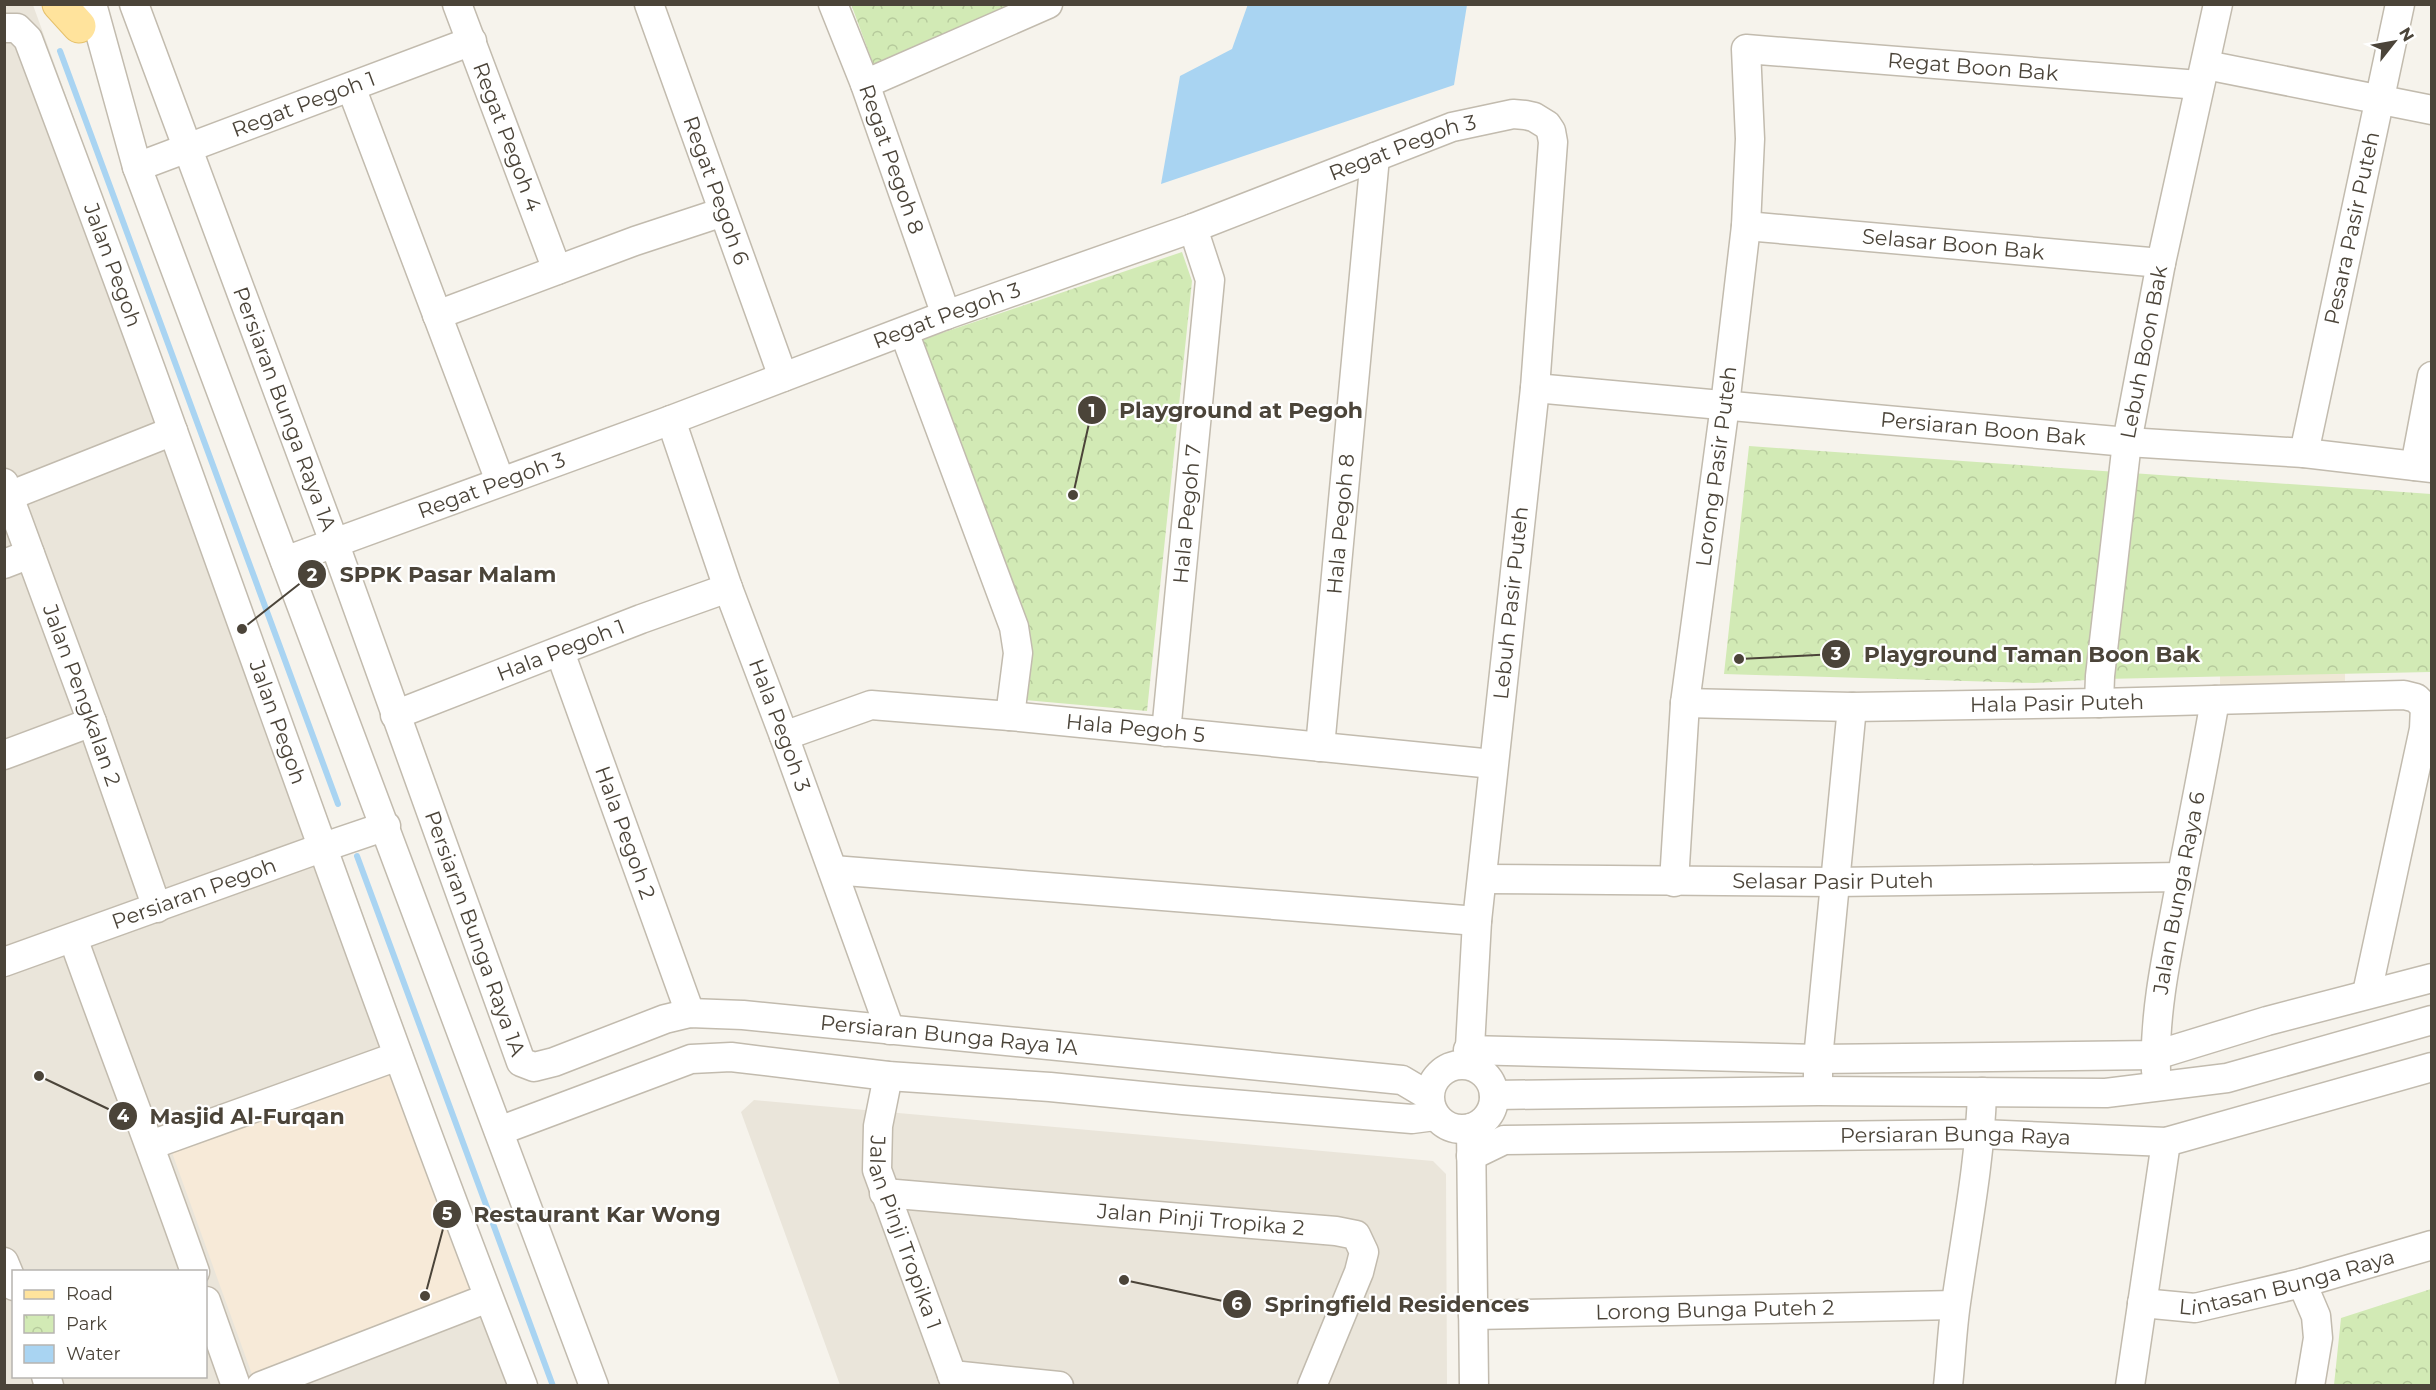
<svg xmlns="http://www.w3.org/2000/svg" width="2436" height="1390" font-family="Montserrat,sans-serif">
<defs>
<pattern id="park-crowns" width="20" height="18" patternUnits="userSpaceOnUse" patternTransform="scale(1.5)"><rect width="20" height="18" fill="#d2eab5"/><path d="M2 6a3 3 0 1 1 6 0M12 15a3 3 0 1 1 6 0" fill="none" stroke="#b6ca9c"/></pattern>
</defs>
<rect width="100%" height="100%" fill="#f6f3ec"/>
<path fill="#eae5da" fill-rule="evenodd" d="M13,5H33L534,1385H5L4,7ZM14,1272H206V1376H14Z
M754,1100L1433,1161L1446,1174L1447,1385H840L741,1112Z"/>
<path fill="#f7ead8" d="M390,1070L473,1295L254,1380L170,1147Z"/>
<path fill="#efe8d6" d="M2345,641V684L2220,685V642Z"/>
<path fill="url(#park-crowns)" d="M851,4L1020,5L875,69Z
M1182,252L1192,281L1147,711L1025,700L1033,650L921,340Z
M1749,446L2431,494V672L2104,679L2034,683L1724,674Z
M2431,1289V1385H2334L2341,1318Z"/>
<path fill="#a9d4f2" d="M1248,4L1467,5L1454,85L1161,184L1180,76L1232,49Z"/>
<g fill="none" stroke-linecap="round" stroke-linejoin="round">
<path stroke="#a9d4f2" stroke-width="6" d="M60,51L338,804
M357,856L553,1386"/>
<g stroke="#c2bbae" stroke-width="31">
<g id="minor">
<path d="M92,4L137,167L594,1386"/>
<path id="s1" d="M134,4L334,542L521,1062L534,1067L554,1062L665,1019L690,1013L743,1015L1402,1080L1429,1096"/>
<path id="s2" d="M457,4L557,270"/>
<path id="s3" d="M649,4L783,377"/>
<path id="s4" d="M833,4L865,84L946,315"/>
<path id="s5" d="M4,28H17L28,39C77,169 126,300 173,431C288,750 400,1070 523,1386"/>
<path d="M2206,65L2432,110"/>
<path d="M865,84L1048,4"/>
<path d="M351,87L500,481"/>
<path id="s6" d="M137,167L472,41"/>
<path id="s7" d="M1746,226L2161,263"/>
<path d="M437,315L635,241L723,212"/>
<path d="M904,332L1014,627L1018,653L1010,716"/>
<path id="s8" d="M1535,388L2127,442L2304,453L2432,468"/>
<path id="s9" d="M671,420L728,588L784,736L890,1030"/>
<path id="s10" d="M2304,453L2400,4"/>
<path d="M2415,466L2432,376"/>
<path id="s11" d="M4,483L92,722L157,908"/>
<path d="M9,496L173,431"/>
<path id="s12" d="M285,561L671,420L946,315L1193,228L1452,127L1513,114L1525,115L1534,117L1547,125L1551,131L1553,142L1535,388L1477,921L1469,1065"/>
<path d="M4,564L30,554"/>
<path id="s13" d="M560,652L690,1013"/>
<path id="s14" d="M1685,703L1852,707L2099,703L2404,695L2416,698L2425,707L2424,729L2367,993"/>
<path id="s15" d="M2099,703L2100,676L2127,442L2161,263L2218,4"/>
<path id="s16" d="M395,715L641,619L728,588"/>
<path id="s17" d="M1166,732L1210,280L1193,228"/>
<path id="s18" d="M784,736L871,705L1010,716L1493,764"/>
<path id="s19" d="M1320,747L1375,157"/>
<path d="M4,755L92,722"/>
<path d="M833,870L1477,921"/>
<path id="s20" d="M1483,879L1835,882L2181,877"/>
<path id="s21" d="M1674,882L1685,703L1725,405L1746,226L1750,139L1746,49L2199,85"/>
<path d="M73,938C113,1050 156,1160 195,1272"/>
<path id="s22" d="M4,962L321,848L386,826"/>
<path d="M1468,1050L1818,1059L2156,1055L2267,1021L2432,978"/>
<circle cx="1462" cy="1097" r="32"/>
<path id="s23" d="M2156,1071C2154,1018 2165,963 2175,912C2188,841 2203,771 2215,700"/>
<path id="s24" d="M888,1076L878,1126L877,1170L956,1386"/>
<path d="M1818,1078V1059L1852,707"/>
<path d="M1494,1095L1818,1091L2106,1093L2227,1078L2432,1020"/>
<path d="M1471,1128L1474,1386"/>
<path d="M499,1131L691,1059L731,1057L888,1076L1050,1087L1183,1100L1412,1119L1435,1116"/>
<path d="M151,1145L398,1056"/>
<path id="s25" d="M1471,1156L1504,1140L1981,1134L2166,1142L2432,1067"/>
<path id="s26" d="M884,1193L1336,1231L1356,1235L1364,1252L1359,1272L1312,1386"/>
<path d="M4,1262L14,1286"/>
<path d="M2302,1283L2316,1316L2318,1338L2310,1386"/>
<path d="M206,1301L236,1386"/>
<path id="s27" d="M2142,1303L2195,1308L2302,1283L2432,1245"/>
<path id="s28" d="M1473,1315L1955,1305"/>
<path d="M952,1375L1059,1386"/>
<path d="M46,1376L49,1386"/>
<path d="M261,1386L488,1298"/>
<path d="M1948,1386C1951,1358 1952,1330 1956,1303C1966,1232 1980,1163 1982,1092"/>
<path d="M2130,1386L2166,1142"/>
</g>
</g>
<g stroke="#e6c16a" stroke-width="35">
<path id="major" d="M59,4L79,26"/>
</g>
<use href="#minor" stroke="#fff" stroke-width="28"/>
<use href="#major" stroke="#ffe39c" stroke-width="33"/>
</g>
<g text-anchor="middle" stroke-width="4.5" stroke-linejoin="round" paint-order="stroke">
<g font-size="21" fill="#4b4439" stroke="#fff">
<text dy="7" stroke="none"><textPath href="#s21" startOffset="1065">Regat Boon Bak</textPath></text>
<text dy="7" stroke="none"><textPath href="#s6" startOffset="178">Regat Pegoh 1</textPath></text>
<text dy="7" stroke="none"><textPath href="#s2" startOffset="142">Regat Pegoh 4</textPath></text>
<text dy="7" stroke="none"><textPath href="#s12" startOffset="1192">Regat Pegoh 3</textPath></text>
<text dy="7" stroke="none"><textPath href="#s4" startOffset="166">Regat Pegoh 8</textPath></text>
<text dy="7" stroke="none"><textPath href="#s3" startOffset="198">Regat Pegoh 6</textPath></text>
<text dy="7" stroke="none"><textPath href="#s10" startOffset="230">Pesara Pasir Puteh</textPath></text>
<text dy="7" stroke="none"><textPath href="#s7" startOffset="208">Selasar Boon Bak</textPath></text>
<text dy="7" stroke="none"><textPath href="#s5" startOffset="270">Jalan Pegoh</textPath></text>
<text dy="7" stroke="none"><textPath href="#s12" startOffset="706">Regat Pegoh 3</textPath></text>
<text dy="7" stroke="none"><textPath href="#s15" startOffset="354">Lebuh Boon Bak</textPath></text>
<text dy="7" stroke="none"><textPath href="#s1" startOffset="432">Persiaran Bunga Raya 1A</textPath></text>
<text dy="7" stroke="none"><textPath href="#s8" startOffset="450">Persiaran Boon Bak</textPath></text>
<text dy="7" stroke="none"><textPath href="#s21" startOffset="418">Lorong Pasir Puteh</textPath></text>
<text dy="7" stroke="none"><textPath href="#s12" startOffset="220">Regat Pegoh 3</textPath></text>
<text dy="7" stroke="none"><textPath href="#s17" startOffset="219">Hala Pegoh 7</textPath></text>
<text dy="7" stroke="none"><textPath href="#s19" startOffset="224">Hala Pegoh 8</textPath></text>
<text transform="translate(1511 603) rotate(-84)" y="7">Lebuh Pasir Puteh</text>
<text dy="7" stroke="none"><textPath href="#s16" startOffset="178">Hala Pegoh 1</textPath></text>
<text dy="7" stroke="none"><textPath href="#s11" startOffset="226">Jalan Pengkalan 2</textPath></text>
<text dy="7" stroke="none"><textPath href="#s14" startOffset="372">Hala Pasir Puteh</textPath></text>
<text dy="7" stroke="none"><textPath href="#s5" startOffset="756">Jalan Pegoh</textPath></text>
<text dy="7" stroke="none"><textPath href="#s9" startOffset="324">Hala Pegoh 3</textPath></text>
<text dy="7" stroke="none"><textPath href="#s18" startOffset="358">Hala Pegoh 5</textPath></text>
<text dy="7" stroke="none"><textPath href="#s13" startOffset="192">Hala Pegoh 2</textPath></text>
<text dy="7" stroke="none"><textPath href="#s20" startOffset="350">Selasar Pasir Puteh</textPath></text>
<text dy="7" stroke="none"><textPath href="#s22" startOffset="202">Persiaran Pegoh</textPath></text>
<text dy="7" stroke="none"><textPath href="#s23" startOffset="180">Jalan Bunga Raya 6</textPath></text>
<text dy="7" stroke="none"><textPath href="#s1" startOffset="990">Persiaran Bunga Raya 1A</textPath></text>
<text dy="7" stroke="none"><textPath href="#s1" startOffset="1566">Persiaran Bunga Raya 1A</textPath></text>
<text dy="7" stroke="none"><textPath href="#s25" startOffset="488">Persiaran Bunga Raya</textPath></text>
<text dy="7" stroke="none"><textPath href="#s26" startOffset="318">Jalan Pinji Tropika 2</textPath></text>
<text dy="7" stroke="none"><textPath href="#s24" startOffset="162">Jalan Pinji Tropika 1</textPath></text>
<text dy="7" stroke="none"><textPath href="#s27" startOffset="148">Lintasan Bunga Raya</textPath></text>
<text dy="7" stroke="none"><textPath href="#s28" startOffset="242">Lorong Bunga Puteh 2</textPath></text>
</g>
</g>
<path fill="none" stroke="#4b4439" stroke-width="2" d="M1073 495L1092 410M242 629L312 574M1739 659L1836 654M39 1076L123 1116M425 1296L447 1214M1124 1280L1237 1304"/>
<g fill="#4b4439" stroke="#fff" stroke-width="2">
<circle cx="1073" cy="495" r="6"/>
<circle cx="242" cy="629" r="6"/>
<circle cx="1739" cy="659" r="6"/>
<circle cx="39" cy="1076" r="6"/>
<circle cx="425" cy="1296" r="6"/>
<circle cx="1124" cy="1280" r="6"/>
<circle cx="1092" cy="410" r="15"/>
<circle cx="312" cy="574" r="15"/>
<circle cx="1836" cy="654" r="15"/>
<circle cx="123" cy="1116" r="15"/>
<circle cx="447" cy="1214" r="15"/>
<circle cx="1237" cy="1304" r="15"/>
</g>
<g font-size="18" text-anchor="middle" font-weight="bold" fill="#fff">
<text x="1092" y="417">1</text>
<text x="312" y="581">2</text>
<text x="1836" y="660">3</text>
<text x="123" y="1122">4</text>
<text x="447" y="1220">5</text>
<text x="1237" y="1310">6</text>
</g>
<g font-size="22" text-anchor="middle" font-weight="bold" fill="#4b4439" stroke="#fff" stroke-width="4.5" stroke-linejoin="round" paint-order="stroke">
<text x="1241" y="418">Playground at Pegoh</text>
<text x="448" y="582">SPPK Pasar Malam</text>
<text x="2032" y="662">Playground Taman Boon Bak</text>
<text x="247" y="1124">Masjid Al-Furqan</text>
<text x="597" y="1222">Restaurant Kar Wong</text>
<text x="1397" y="1312">Springfield Residences</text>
</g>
<rect width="2436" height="1390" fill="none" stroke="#4b4439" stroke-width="12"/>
<rect x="12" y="1270" width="195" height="108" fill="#ffffff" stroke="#b7b4b0" stroke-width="1.5"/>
<rect x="24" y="1290" width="30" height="9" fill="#ffe39c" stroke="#b7b4b0" stroke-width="1.5"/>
<text x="66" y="1300" font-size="18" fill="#4b4439">Road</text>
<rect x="24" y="1315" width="30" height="18" fill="url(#park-crowns)" stroke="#b7b4b0" stroke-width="1.5"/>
<text x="66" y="1330" font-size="18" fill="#4b4439">Park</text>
<rect x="24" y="1345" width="30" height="18" fill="#a9d4f2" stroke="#b7b4b0" stroke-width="1.5"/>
<text x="66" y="1360" font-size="18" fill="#4b4439">Water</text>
<g transform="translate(2394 42) rotate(59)" stroke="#ffffff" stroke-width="4.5" paint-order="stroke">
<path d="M0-4.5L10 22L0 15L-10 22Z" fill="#4b4439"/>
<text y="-9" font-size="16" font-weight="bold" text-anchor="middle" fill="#4b4439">N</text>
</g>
</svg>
